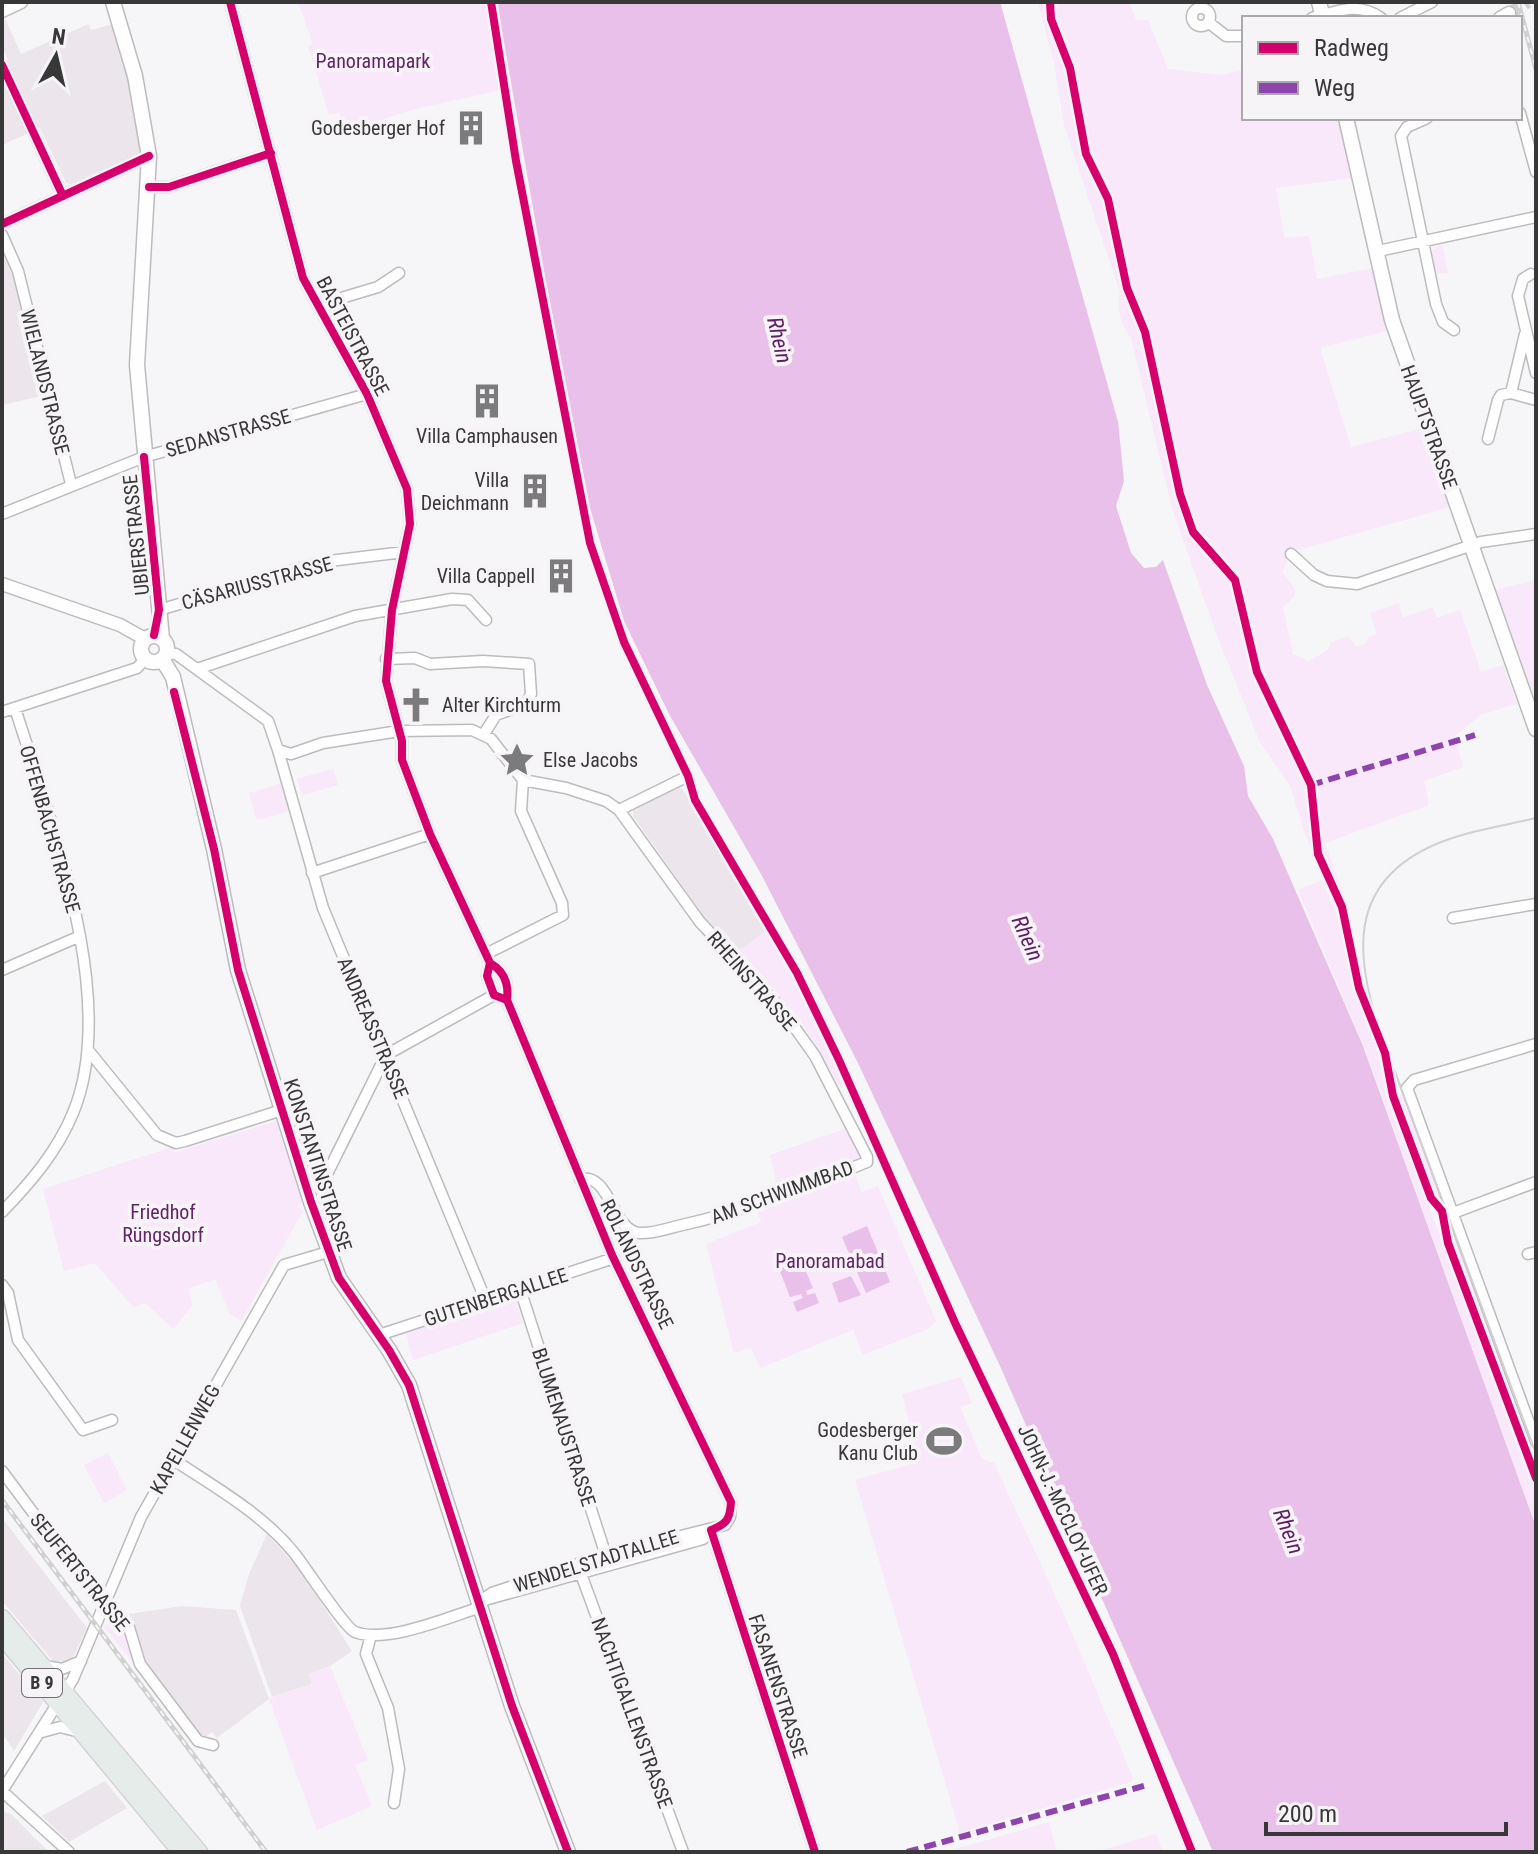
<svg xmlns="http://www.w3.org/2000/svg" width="1538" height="1854" font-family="'Roboto Condensed',sans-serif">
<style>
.built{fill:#ece6ec}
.green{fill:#f8e8f9}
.water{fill:#e8c0ea}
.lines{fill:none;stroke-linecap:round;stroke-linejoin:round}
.tertiary-tunnel{stroke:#d0cfd1;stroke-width:12;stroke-dasharray:12 6;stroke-linecap:butt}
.minor-casing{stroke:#bcbbbd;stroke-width:13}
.tertiary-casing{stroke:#bcbbbd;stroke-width:15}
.secondary-casing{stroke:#bcbbbd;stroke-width:17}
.primary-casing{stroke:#d4d3d4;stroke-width:19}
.minor{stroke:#fefefe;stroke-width:10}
.tertiary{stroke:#fefefe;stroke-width:12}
.secondary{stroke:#fefefe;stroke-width:14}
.primary{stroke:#e6ece9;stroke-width:16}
.tram{stroke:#d1d0d1;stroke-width:2}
.rail-casing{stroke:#d1d0d1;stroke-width:5}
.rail{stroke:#f7f4f8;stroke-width:2;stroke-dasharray:6;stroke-linecap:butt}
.quiet{stroke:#8e44ad;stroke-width:6;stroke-dasharray:12 6;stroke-linecap:butt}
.cycleway-casing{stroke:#f7f4f8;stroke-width:13}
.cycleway{stroke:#d6006c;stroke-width:8}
.labels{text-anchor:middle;stroke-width:8;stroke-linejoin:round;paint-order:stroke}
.shield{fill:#f7f4f8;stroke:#727072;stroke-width:2}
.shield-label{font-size:18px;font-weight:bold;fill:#393839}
.park-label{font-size:20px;fill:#642269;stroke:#f7f4f8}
.poi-label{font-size:20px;fill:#393839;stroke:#f7f4f8;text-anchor:end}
.street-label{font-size:20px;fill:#393839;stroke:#f7f4f8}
.water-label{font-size:22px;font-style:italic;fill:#5f1d64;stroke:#f7f4f8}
</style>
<rect width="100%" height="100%" fill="#f6f5f7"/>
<path class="built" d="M5 18 21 54 88 24 91 30 113 24 128 75 140 153 71 184 66 183 40 128 2 145V62L8 60 2 47Z
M2 253 14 279 42 396 2 405Z
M680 786 700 813 767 931 739 950 705 918 633 816V809Z
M2 1518 87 1628 73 1657 65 1662 53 1661 2 1601Z
M267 1534 301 1571 352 1651 330 1666 309 1674 312 1684 272 1697 240 1606 249 1574Z
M182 1606 236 1610 269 1699 217 1738 212 1732 203 1738 144 1659 129 1614Z
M2 1654 43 1702 14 1751 2 1732Z
M105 1781 127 1808 69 1842 42 1816Z
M2 1811 11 1814 49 1852H2Z"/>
<path class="green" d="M298 2H486L501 90 415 109 346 131 339 112 329 115 308 46 313 44Z
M1038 2H1129L1136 20H1148L1168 69 1220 75 1244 70V118H1339L1352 178 1276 188 1284 237 1309 236 1317 279 1374 268 1387 331 1320 348 1351 447 1423 428 1450 507 1291 552 1282 572 1295 589V596L1283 607 1293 654 1309 661 1328 650 1331 642 1349 636 1356 647 1366 643 1368 637 1377 634 1370 613 1399 603 1402 618 1433 607 1437 618 1460 610 1481 672 1503 665 1517 704 1482 714 1455 736 1463 767 1424 781 1429 805 1325 843 1341 888 1347 932 1305 834 1290 785 1260 742 1216 633 1172 508 1131 338C1121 323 1116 310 1120 292L1064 125 1054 63Z
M1439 245 1443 247 1448 273H1435L1430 253Z
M1536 580V708L1494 590Z
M333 769 338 785 302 795 297 779Z
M282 783 290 811 257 820 249 793Z
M1322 880 1346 935 1355 984 1382 1057 1390 1096 1416 1172 1536 1491V1526L1364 1046 1298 890Z
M767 931 848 1084 841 1088 799 1018 739 950Z
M1402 1095 1442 1202 1434 1196 1429 1185 1397 1097Z
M276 1121 302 1201 298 1207 303 1211 241 1321 230 1314 215 1279 188 1289 193 1305 173 1329 146 1303 133 1307 95 1263 64 1271 43 1189 172 1147 174 1153Z
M847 1128 860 1153 859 1159 778 1190 770 1155Z
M854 1173 862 1192 878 1186 936 1321 928 1329 863 1355 853 1330 760 1368 751 1348 734 1353 706 1244 761 1222 757 1212Z
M1456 1239 1536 1459V1465L1449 1240Z
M515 1299 523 1323 413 1360 406 1333Z
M961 1377 972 1403 960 1407 982 1459 994 1463 1066 1619 1133 1778 1131 1782 956 1834 959 1829 855 1480 919 1462 902 1394Z
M108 1453 127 1490 104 1503 84 1465Z
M111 1619 123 1626 133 1662 104 1627Z
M330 1666 368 1760 355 1765 372 1806 317 1830 269 1699 312 1684 309 1674Z
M1049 1822 1057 1852H945Z
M1156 1834 1163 1852H1096Z"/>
<path class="water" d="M497 2H1000L1118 422 1124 481 1116 506 1131 553 1144 568 1156 567 1163 560 1207 685 1244 766 1248 796 1273 839 1363 1046 1536 1527V1852H1213L1000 1366 857 1061 761 874 669 714 624 621 590 508 544 271Z
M867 1226 890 1282 866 1293 842 1237Z
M802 1261 804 1265 797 1270 805 1269 813 1288 806 1291 807 1295 815 1293 819 1303 797 1312 793 1302 803 1298 801 1294 790 1297 779 1269Z
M851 1276 861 1295 839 1303 832 1283Z"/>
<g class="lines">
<path class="tertiary-tunnel" d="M1509 13 1528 2"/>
<g class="minor-casing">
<path id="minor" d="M230 2 303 278 367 394 407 489 410 524 392 610 386 681 402 741V760L430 834 490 963
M1192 17a9 9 0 1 1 18 0a9 9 0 1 1-18 0Z
M1312 18C1338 11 1358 1 1381 18
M1400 18 1432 2
M1208 22 1226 36H1244
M2 65 63 196
M1520 113 1536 172
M1427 118 1407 127 1401 136 1436 304 1443 322 1454 330
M149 187H169L271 153
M2 224 149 156
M2 235 18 271 71 484
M1378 251 1536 217
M1531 274 1523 279 1518 296 1536 373
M318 305 378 287 399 273
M1525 334 1511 393 1536 400
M1488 439 1498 400 1501 395 1511 393
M2 514 144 457 367 394
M1291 554 1314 575 1327 581 1357 584 1481 542 1536 534
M159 610 321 562 404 552
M166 653 176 654 268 721 278 750 291 754 323 743 399 731 472 730 491 739 523 780 566 788 606 801 619 810 700 922 780 1007 815 1056 867 1157V1162C806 1186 746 1211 682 1225 669 1228 653 1234 639 1233 612 1230 611 1173 580 1179
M386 659 415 658 430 664 483 661 529 664 531 694 526 704 496 715 484 734
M197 669 355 616 452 599 468 600 486 620
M2 712 137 668 145 659
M278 750 323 908 486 1301
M619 810 688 776
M312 873 430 834
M1453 918 1536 904
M486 954 563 915 562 903 521 811 523 780
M2 970 78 937
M1536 1044 1414 1080 1407 1088 1536 1442
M88 1050 157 1135 176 1143 185 1141 282 1110
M306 1185 326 1176 386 1055 494 995
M2 1212C30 1183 57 1152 73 1113 120 1000 50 820 15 708
M1453 1213 1536 1182
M1528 1254 1536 1252
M2 1285 8 1293 18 1340 83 1430 112 1420
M520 1289 609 1565
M379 1335 614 1258
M174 1460C216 1488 263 1514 295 1554 306 1568 345 1628 355 1632 387 1644 449 1617 481 1607
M2 1471 92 1592 128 1624 140 1664 198 1741 213 1745
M711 1530 815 1852
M581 1574 683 1852
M481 1601 703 1539 711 1530
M479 1602 492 1593 605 1555 725 1525 730 1517 731 1502 612 1255 507 1000C509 984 504 971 490 963L487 976 494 995 507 1000
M371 1635 366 1654 388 1708 399 1769 394 1803
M45 1666 62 1669 81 1661
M42 1732 60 1727 80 1732
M2 1791 73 1679 141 1517 284 1265 328 1252
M2 1791 69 1852"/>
</g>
<g class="tertiary-casing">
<path id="tertiary" d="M2 11 21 2
M1500 18 1509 13
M2 584 120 625 145 639"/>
</g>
<g class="secondary-casing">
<path id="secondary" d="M113 2 135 76 149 156 137 365 162 639
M1319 2 1323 18
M1346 118 1392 320 1536 729
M141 649a13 13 0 1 1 26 0a13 13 0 1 1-26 0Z
M162 659 173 677 214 849 238 970 311 1202 339 1278 389 1350 409 1385 512 1706 568 1852"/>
</g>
<g class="primary-casing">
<path id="primary" d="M2 1618 199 1852
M2 1636 181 1852"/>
</g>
<use href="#minor" class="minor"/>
<use href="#tertiary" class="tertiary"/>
<use href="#secondary" class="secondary"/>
<use href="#primary" class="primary"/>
<path class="tram" d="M1536 818C1503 826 1466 831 1434 845 1346 884 1355 958 1381 1034L1536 1454"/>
<g class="rail-casing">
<path id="rail" d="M1518 2 1536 69
M2 1500 266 1852"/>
</g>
<use href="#rail" class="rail"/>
<path class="quiet" d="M1311 785 1475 735
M907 1852 1147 1785"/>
<g class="cycleway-casing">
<path id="cycleway" d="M230 2 303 278 367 394 407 489 410 524 392 610 386 681 402 741V760L430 834 490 963
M491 2 516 161 590 543 624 642 688 776 695 800 797 973 839 1060 956 1325 1113 1654 1192 1852
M1050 2 1051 19 1070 68 1086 154 1108 199 1127 288 1145 332 1180 494 1193 532 1235 580 1257 672 1311 785 1318 854 1342 907 1359 988 1385 1053 1393 1096 1431 1198 1442 1211 1448 1243 1536 1478
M2 65 63 196
M149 187H169L271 153
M2 224 149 156
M144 457 159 610 154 635
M174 692 214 849 238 970 311 1202 339 1278 389 1350 409 1385 512 1706 568 1852
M507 1000 494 995 487 976 490 963C504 971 509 984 507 1000L612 1255 731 1502C730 1519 727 1524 711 1530L815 1852"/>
</g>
<use href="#cycleway" class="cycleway"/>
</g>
<defs>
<g id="building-bare" transform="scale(2.76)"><path d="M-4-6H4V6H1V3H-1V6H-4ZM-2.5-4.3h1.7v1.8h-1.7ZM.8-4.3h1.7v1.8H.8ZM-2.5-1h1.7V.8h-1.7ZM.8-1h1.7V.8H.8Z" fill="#7b7a7c" stroke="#f7f4f8" stroke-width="2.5" paint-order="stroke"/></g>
<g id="church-bare" transform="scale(2.76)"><path d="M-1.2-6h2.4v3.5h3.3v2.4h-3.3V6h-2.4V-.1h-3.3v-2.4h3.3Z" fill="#7b7a7c" stroke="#f7f4f8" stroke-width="2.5" paint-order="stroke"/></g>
<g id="sight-bare" transform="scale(2.76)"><path d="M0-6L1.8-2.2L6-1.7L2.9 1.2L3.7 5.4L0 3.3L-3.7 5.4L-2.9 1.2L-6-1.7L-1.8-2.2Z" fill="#7b7a7c" stroke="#f7f4f8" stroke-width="2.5" paint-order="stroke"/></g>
<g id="stadium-bare" transform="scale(2.76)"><path d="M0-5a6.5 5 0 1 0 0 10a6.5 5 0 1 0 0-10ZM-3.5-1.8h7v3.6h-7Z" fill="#7b7a7c" stroke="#f7f4f8" stroke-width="2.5" paint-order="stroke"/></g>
</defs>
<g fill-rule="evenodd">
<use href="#building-bare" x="471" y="128"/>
<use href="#building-bare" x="487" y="401"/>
<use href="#building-bare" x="535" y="491"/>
<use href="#building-bare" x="561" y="576"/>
<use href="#church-bare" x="416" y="705"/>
<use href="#sight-bare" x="517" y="760"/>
<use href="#stadium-bare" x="944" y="1441"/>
</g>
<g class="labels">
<rect class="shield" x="22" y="1669" width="40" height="28" rx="6"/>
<g class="shield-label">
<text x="42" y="1689">B 9</text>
</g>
<g class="park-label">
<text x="373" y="68">Panoramapark</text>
<text x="163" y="1219">Friedhof<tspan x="163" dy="23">Rüngsdorf</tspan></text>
<text x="830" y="1268">Panoramabad</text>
</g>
<g class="poi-label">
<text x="445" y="135">Godesberger Hof</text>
<text x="487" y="443" text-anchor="middle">Villa Camphausen</text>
<text x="509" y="487">Villa<tspan x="509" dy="23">Deichmann</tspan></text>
<text x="535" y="583">Villa Cappell</text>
<text x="442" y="712" text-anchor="start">Alter Kirchturm</text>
<text x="543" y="767" text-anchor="start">Else Jacobs</text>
<text x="918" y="1437">Godesberger<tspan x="918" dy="23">Kanu Club</tspan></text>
</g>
<g class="street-label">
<text transform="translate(353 336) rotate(62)" y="7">BASTEISTRASSE</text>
<text transform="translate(45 382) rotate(76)" y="7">WIELANDSTRASSE</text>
<text transform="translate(1429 427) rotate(70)" y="7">HAUPTSTRASSE</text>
<text transform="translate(228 433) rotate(-16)" y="7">SEDANSTRASSE</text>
<text transform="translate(136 535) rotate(-96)" y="7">UBIERSTRASSE</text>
<text transform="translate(257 583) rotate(-15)" y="7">CÄSARIUSSTRASSE</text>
<text transform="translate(50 829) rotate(74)" y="7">OFFENBACHSTRASSE</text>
<text transform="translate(752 981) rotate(49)" y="7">RHEINSTRASSE</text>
<text transform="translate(373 1028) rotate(67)" y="7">ANDREASSTRASSE</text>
<text transform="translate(318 1165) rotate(72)" y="7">KONSTANTINSTRASSE</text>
<text transform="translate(782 1192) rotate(-20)" y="7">AM SCHWIMMBAD</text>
<text transform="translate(637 1264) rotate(64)" y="7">ROLANDSTRASSE</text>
<text transform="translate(496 1297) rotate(-18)" y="7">GUTENBERGALLEE</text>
<text transform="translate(564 1427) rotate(72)" y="7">BLUMENAUSTRASSE</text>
<text transform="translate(185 1439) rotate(-61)" y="7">KAPELLENWEG</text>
<text transform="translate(1063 1510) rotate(65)" y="7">JOHN-J.-MCCLOY-UFER</text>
<text transform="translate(596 1561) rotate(-17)" y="7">WENDELSTADTALLEE</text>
<text transform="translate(80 1572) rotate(51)" y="7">SEUFERTSTRASSE</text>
<text transform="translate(778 1686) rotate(72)" y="7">FASANENSTRASSE</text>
<text transform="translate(632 1713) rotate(70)" y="7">NACHTIGALLENSTRASSE</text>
</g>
<g class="water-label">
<text transform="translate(780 340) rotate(77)" y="8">Rhein</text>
<text transform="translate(1028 938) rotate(66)" y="8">Rhein</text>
<text transform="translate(1289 1531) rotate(68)" y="8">Rhein</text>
</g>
</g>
<rect width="1538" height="1854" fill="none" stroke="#393839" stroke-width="8"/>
<rect x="1242" y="16" width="280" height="104" fill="#f7f4f8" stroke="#aba9ac" stroke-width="2"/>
<rect x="1258" y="42" width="40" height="12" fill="#d6006c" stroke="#aba9ac" stroke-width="2"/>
<text x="1314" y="56" font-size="24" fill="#393839">Radweg</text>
<rect x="1258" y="82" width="40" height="12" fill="#8e44ad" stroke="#aba9ac" stroke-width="2"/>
<text x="1314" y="96" font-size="24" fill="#393839">Weg</text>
<g transform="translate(56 56) rotate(8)" stroke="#f7f4f8" stroke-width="6" paint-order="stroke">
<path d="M0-6L14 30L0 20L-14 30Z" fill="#393839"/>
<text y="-12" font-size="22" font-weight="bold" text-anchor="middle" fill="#393839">N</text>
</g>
<path d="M1266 1822v12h240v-12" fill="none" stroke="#393839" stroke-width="4"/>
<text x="1278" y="1822" font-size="24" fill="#393839" stroke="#f7f4f8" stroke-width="6" paint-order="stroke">200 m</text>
</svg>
